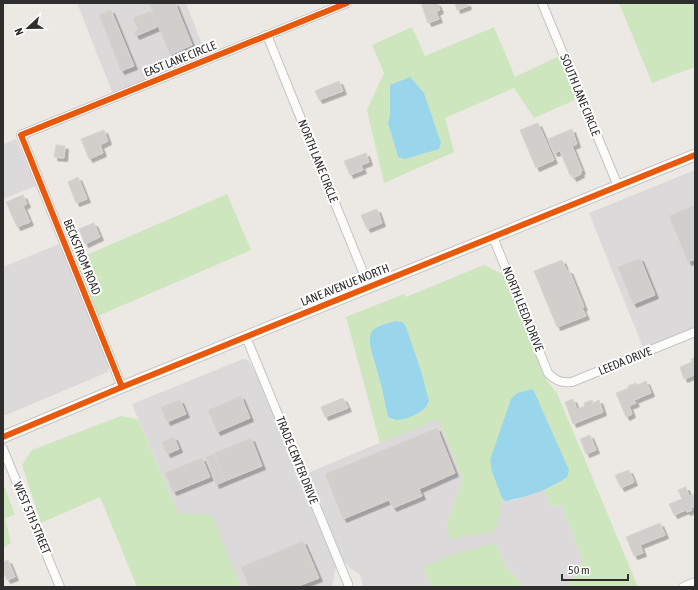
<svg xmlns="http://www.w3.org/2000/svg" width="698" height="590" font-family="'Asap Condensed',sans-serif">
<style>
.industrial{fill:#dcd9db}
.green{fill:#cee6be;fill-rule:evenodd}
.water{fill:#99d6ec}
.building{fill:#d1cecb;stroke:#d7d4d0;filter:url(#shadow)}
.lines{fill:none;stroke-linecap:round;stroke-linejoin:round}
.minor-casing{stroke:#c5c4c5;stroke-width:10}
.secondary-casing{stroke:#c5c4c5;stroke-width:13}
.minor{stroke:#fcfcfb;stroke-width:8}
.secondary{stroke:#fcfcfb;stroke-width:11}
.cycleway-casing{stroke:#fff;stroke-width:8}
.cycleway{stroke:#e8590c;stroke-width:6}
.labels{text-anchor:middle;stroke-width:4;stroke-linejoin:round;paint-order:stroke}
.street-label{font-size:12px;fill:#2e2e2e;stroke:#fff}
</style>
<defs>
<filter id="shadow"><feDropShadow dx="3.5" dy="3.5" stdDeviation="0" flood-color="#0004"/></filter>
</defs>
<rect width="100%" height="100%" fill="#ece8e4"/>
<path class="industrial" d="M77 3H186L206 55 113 94Z
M16 139 36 186 3 199V144Z
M695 170V329L644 350 589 213Z
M59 244 108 363V372L6 415 3 414V267Z
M243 359 248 360 257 376 336 567 332 587H242L235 574 178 513 132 404Z
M438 418 463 479 446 527 495 531 502 498 505 501 516 500 544 489 551 507 561 504 583 561 567 587H524L505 566 496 543 423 567 431 587H363L360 574 351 569 343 560 308 473Z"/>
<path class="green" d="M619 3H695V67L652 83Z
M412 27 425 56 494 27 515 77 559 56 577 99 534 118 514 88 445 118 454 152 384 183 367 110 384 73 372 45ZM390 115 398 157 388 123Z
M227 194 251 250 98 316 75 260Z
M484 265 504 275 547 381 557 393 638 587H567L583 561 561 504 551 507 544 489 557 484 492 472 502 498 496 531 451 539 446 527 463 479 438 419 380 443 346 317 404 294 406 297ZM396 321 403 322 429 401C421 415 407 416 392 420L388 417 379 376 372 357 380 326Z
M121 416 138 419 178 513 212 515 235 574 242 587H137L100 497 41 523 22 465 32 450Z
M3 483 15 515 5 518 11 543 3 548Z
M496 543 505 566 524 587H431L423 567 457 553Z"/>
<path class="water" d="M410 77 424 93 441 143 439 149 405 159 398 157 388 123 390 115V85Z
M396 321 403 322 406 327 421 371 429 401C428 403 426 407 424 409 416 416 397 424 388 417 385 404 383 391 379 378 377 367 364 339 373 330 379 325 388 323 396 321Z
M533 389 569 470 567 477C550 489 526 498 505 501L502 498 492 472 490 460 511 399 517 393Z"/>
<path class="building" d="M149 3H175L192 45 170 55Z
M421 3H437L440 10 436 12 439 19 428 23Z
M455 3H467L468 6 457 10Z
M111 10 134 66 121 71 99 15Z
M151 11 157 27 136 36 134 32 138 30 133 18Z
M339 81 343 91 319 100 315 91Z
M538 123 554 160 536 168 520 130Z
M572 129 577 144 572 146 582 171H580L581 174 573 178 572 175H570L560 151 554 153 548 139Z
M104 130 108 141 100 145 103 153 89 159 81 139Z
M56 145 65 146 64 158 54 157Z
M366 153 369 162 361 165 363 170 350 175 344 161Z
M78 177 87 199 76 203 68 182Z
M23 195 27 204 23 206 30 222 17 227 6 202Z
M695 205V259L688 262 669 216Z
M377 209 382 223 367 229 361 215Z
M94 223 100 237 85 244 79 229Z
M640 258 655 295 633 304 618 267Z
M562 260 567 271 569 270 584 307 582 308 586 316 557 327 534 271Z
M695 357V378L694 375 684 379 680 367 692 362 691 359Z
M646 381 651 393 634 400 636 403 629 406 632 414 626 417 616 393 629 388 628 386 636 383 637 385Z
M241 396 250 418 217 432 208 410Z
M343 398 348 408 325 417 321 407Z
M573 399 577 409 585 406 584 403 592 400 593 403 599 400 603 412 573 424 565 402Z
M180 400 186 414 167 422 161 407Z
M437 428 455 473 419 489 422 496 393 508 389 500 343 519 325 474Z
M590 435 596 450 586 454 580 439Z
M174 437 179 449 167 454 162 442Z
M251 438 262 466 225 481 214 453Z
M214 454 225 481 216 485 206 457Z
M202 458 210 477 173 492 165 473Z
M629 470 634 482 621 488 615 475Z
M686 487 689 496 695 494V506L691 508 692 510 687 512 686 510 674 515 669 504 682 499 678 490Z
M660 523 665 535 640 545 643 553 634 556 626 537Z
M303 541 319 578 296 587H249L241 567Z
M8 560 15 577 7 580 3 571V562Z"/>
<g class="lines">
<g class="minor-casing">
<path id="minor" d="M542 3 618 186
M267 35 369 287
M493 237 548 373C556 381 561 383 572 382L695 332
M246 337 348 584
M122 387 21 135 347 3
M3 449 60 587
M683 587 695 582"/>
</g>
<g class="secondary-casing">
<path id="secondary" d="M3 437 122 387 695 155"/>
</g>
<use href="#minor" class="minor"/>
<use href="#secondary" class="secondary"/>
<g class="cycleway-casing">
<path id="cycleway" d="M122 387 21 135 347 3
M3 437 122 387 695 155"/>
</g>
<use href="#cycleway" class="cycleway"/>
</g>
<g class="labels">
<g class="street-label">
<text transform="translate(180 59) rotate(-22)" y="4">EAST LANE CIRCLE</text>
<text transform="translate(580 95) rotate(68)" y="4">SOUTH LANE CIRCLE</text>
<text transform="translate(318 161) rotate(68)" y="4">NORTH LANE CIRCLE</text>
<text transform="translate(82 257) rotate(68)" y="4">BECKSTROM ROAD</text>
<text transform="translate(345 285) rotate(-22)" y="4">LANE AVENUE NORTH</text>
<text transform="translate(523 309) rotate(68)" y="4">NORTH LEEDA DRIVE</text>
<text transform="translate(625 361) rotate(-22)" y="4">LEEDA DRIVE</text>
<text transform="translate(297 460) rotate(68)" y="4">TRADE CENTER DRIVE</text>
<text transform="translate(32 518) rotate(67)" y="4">WEST 5TH STREET</text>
</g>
</g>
<rect width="698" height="590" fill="none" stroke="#2e2e2e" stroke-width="8"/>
<g transform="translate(28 28) rotate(248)" stroke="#ffffff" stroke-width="3" paint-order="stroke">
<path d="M0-3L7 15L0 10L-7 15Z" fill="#2e2e2e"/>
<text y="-6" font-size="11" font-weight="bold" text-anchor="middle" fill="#2e2e2e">N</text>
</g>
<path d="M562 574v6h66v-6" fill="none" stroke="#2e2e2e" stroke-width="2"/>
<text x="568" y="574" font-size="12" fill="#2e2e2e" stroke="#ffffff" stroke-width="3" paint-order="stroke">50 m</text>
</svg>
